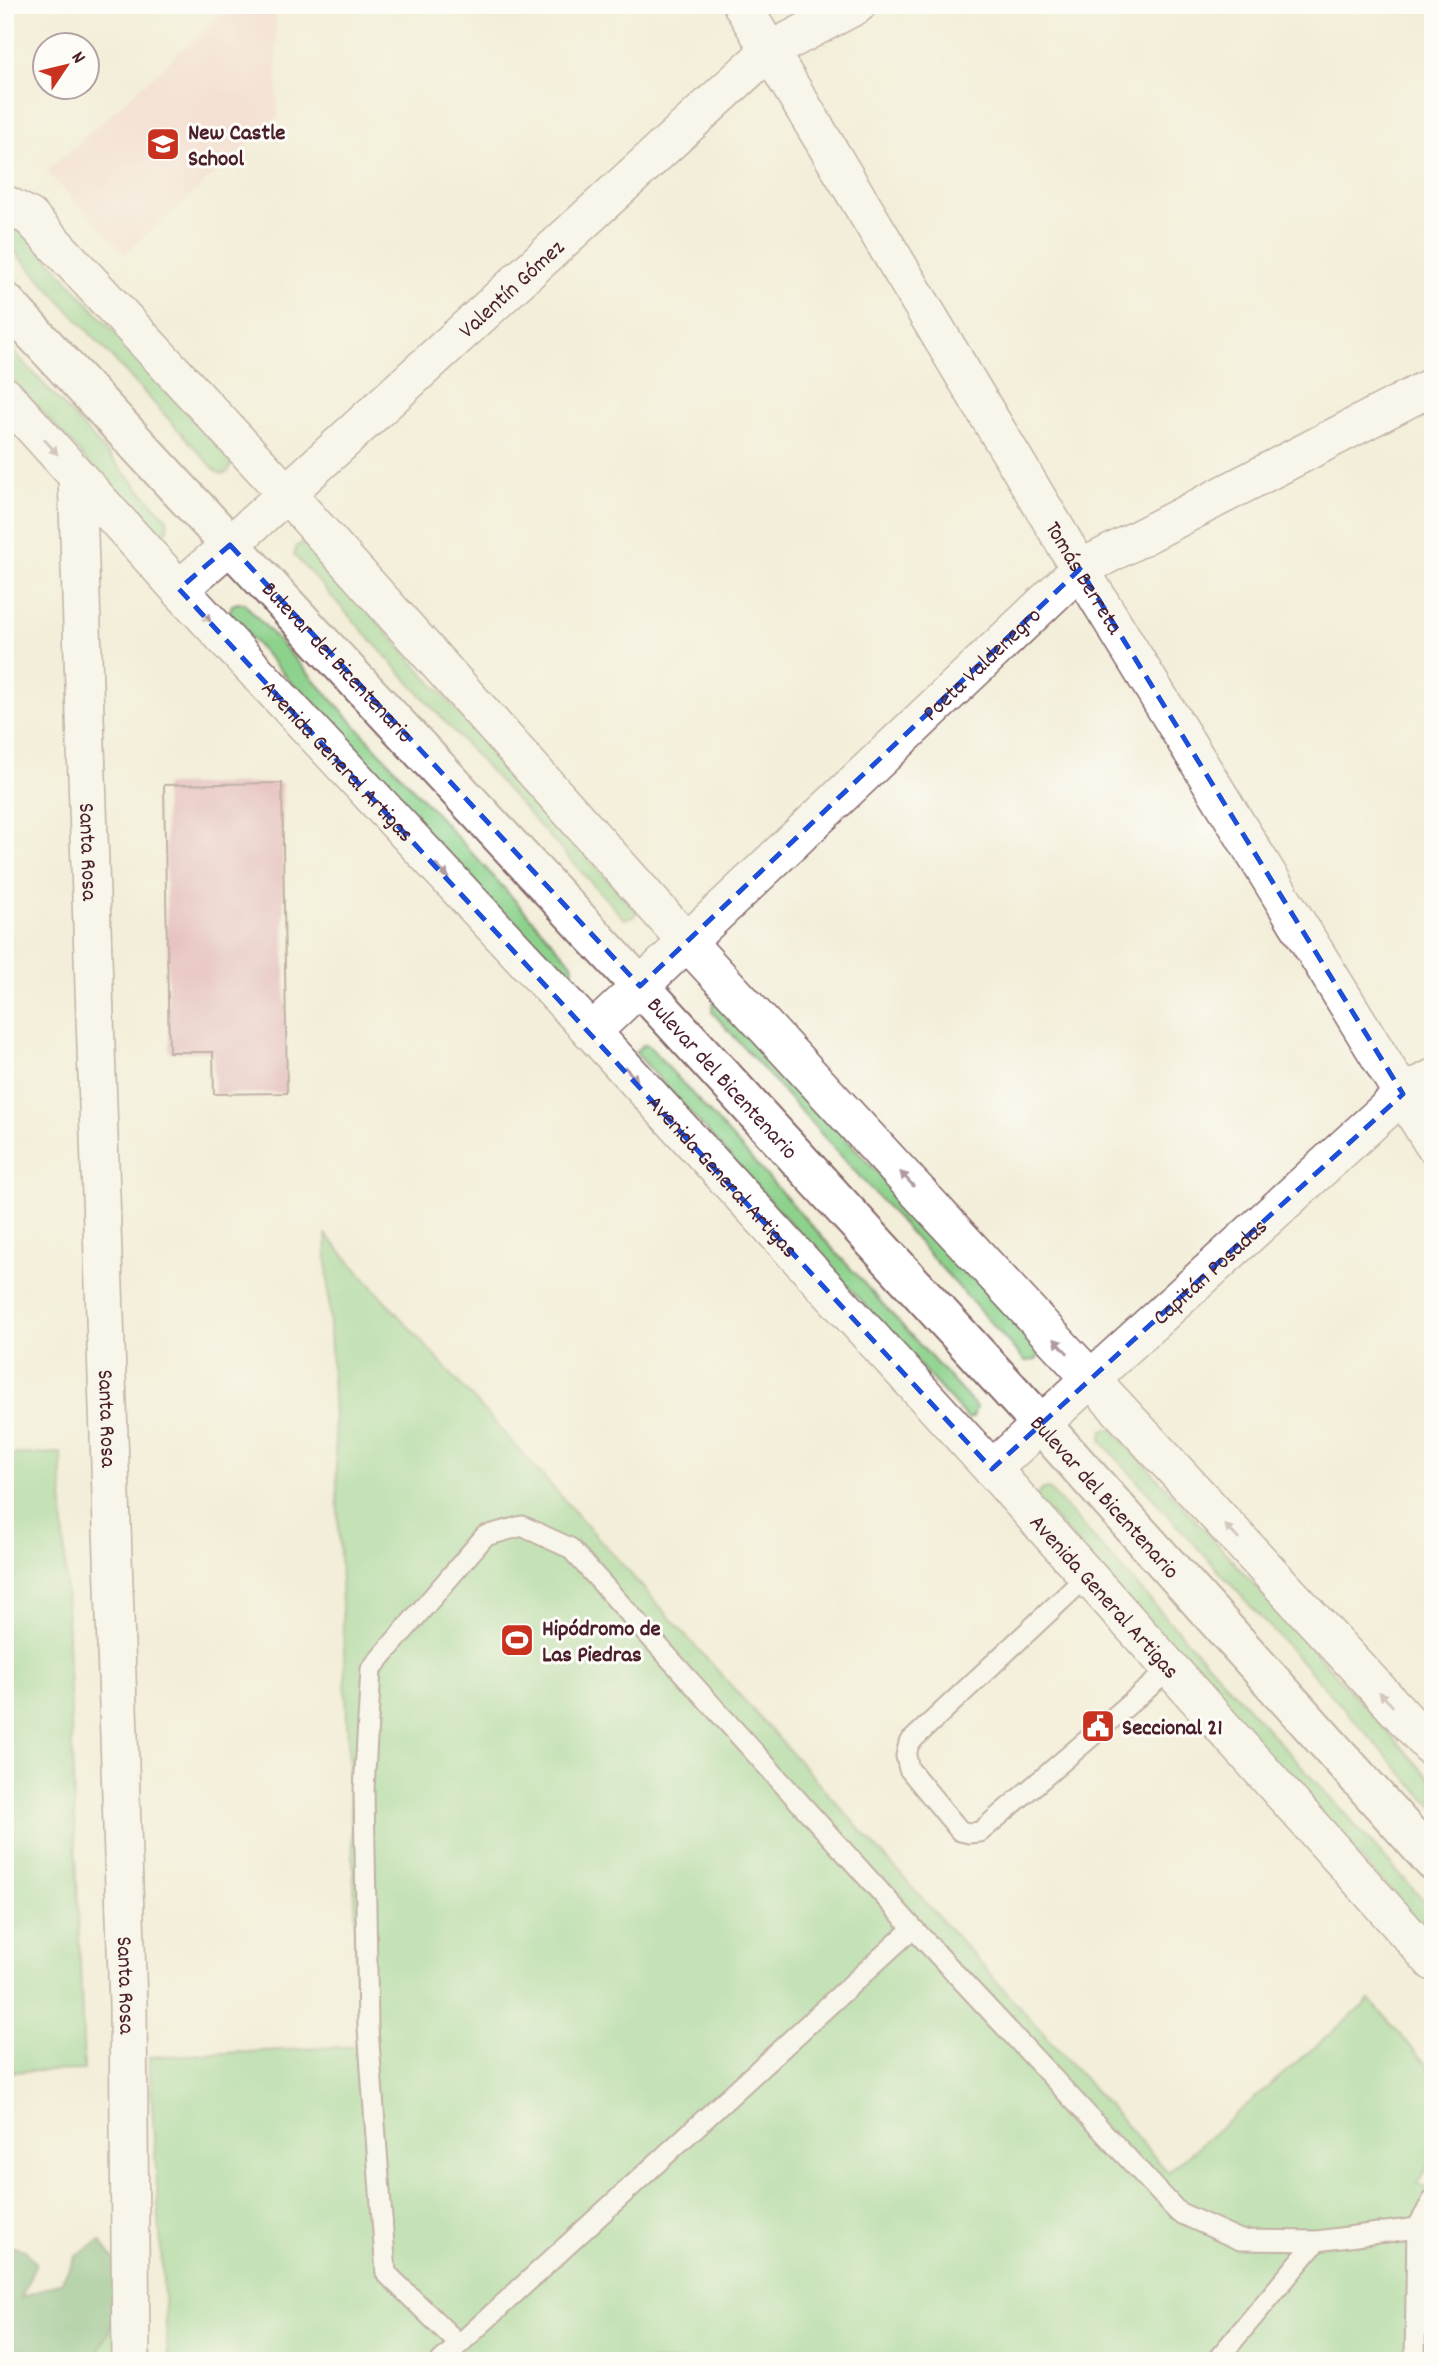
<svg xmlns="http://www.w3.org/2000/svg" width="1438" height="2366" font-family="Dekko,sans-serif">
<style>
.built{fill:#f7d0cc}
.green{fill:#8dd28c;stroke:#6c785c;stroke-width:2}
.forest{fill:#72b478;stroke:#5e6a52;stroke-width:2}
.building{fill:#d88ca5}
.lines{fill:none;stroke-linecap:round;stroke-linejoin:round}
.lane-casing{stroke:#856768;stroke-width:23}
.street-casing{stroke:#856768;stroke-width:40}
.secondary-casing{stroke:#856768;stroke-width:42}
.lane{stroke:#fff;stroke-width:19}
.street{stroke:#fff;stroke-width:37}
.secondary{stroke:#fff;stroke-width:38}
.oneway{fill:#ae9aa0}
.marked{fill:none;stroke:#1d4ed8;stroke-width:5;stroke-dasharray:14 9;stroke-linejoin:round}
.labels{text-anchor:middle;stroke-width:6;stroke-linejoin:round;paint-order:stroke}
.poi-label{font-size:23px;font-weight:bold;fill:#4a1f2b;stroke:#fdfcf7;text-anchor:start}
.street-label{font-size:23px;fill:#4a1f2b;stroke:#fdfcf7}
</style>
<rect width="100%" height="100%" fill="#fdfcf7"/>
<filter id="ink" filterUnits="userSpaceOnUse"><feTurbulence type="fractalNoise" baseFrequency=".0143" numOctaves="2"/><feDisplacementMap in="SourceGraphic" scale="14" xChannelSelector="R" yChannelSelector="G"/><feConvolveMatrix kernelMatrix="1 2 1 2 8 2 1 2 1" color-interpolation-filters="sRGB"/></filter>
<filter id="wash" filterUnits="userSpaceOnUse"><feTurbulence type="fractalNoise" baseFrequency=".00686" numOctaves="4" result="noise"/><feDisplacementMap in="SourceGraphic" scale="28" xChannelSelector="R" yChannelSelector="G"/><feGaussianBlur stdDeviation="1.57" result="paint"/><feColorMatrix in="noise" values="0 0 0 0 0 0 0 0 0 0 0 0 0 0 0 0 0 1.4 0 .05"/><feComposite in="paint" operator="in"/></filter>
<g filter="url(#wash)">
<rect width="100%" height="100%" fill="#f3eed9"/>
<path class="built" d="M232 5H276L278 117 125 254 47 171Z"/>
<path class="green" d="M17 230 24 232 230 460 231 465 228 472 222 474 217 472 10 246 9 240 12 234Z
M5 342 167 519 168 529C163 535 160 536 153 533L5 371Z
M303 543H307L637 912 633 917 624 919 294 555 297 546Z
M238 603H244L572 963 573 970 569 976H558L231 616 230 611 232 605Z
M718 1000 1039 1347 1040 1354 1036 1360 1025 1361 712 1012 713 1002Z
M643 1045H648L976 1407 973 1417 968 1419 635 1052Z
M326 1235 1168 2172 1370 2000 1433 2072V2157L1418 2183 1433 2194V2361H168L149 2057 361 2046Z
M1108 1429H1113L1433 1782V1807L1101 1441 1103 1431Z
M61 1453 84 2070 5 2072V1455Z
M1043 1489H1049L1433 1911V1939L1035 1497Z
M115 2318 117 2361H93L94 2360Z"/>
<path class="forest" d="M100 2241 118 2265 115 2318 94 2360 5 2361V2245L25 2250 36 2263 21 2298 61 2282 77 2255Z"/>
<g id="blocks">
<path class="building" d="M282 783 287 1093 214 1094 213 1052H169L164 785Z"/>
</g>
</g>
<g filter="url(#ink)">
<use href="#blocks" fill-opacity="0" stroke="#856768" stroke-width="2"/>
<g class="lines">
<g class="lane-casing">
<path id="lane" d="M1086 1577 909 1743 906 1756 909 1769 960 1831 969 1833 980 1832 1169 1670
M459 2344 386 2273 368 2028 364 1790 371 1669 485 1536 522 1526 570 1548 913 1928 1178 2212 1240 2240 1317 2241 1417 2228 1433 2200
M441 2361 913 1928
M1216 2361 1317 2241
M1415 2361 1417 2228"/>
</g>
<g class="street-casing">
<g id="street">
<path id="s1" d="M742 5 1080 569 1433 1144"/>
<path d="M5 204 30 217 285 492 686 941 1433 1749"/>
<path id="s2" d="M5 396 179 589 592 1032 992 1469 1433 1962"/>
<path id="s3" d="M77 476 128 2006 131 2361"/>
<path id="s4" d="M179 589 230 545 769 51 857 5"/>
<path id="s5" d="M592 1032 1080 569 1433 386"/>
<path id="s6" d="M992 1469 1403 1094 1433 1078"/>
</g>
</g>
<g class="secondary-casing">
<g id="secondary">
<path id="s7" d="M5 302 640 986 1041 1424 1433 1861"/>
</g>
</g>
<use href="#lane" class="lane"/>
<use href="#street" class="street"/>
<use href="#secondary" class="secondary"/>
</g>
<defs><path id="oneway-solid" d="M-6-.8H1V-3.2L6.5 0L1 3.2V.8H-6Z" transform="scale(1.75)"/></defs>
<g class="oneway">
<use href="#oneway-solid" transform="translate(51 447) rotate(48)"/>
<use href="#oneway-solid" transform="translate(204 615) rotate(47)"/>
<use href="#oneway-solid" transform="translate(442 871) rotate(47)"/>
<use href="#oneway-solid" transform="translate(631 1074) rotate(48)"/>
<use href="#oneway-solid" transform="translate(907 1179) rotate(-133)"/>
<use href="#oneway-solid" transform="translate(1061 1346) rotate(-133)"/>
<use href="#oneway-solid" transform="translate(1232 1532) rotate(-133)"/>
<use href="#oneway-solid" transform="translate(1386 1699) rotate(-133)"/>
</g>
</g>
<path d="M0 0H1438V2366H0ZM230 545 640 986 1080 569 1403 1094 992 1469 179 589Z" fill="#f3eed9" fill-opacity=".55" fill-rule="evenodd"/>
<path class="marked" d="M230 545 640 986 1080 569 1403 1094 992 1469 179 589Z"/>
<defs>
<g id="school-square" transform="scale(1.75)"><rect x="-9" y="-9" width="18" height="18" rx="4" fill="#c8321e" stroke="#fdfcf7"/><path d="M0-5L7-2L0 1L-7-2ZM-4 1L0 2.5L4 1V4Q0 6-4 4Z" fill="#fff"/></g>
<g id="stadium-square" transform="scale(1.75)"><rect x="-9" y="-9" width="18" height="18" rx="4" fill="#c8321e" stroke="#fdfcf7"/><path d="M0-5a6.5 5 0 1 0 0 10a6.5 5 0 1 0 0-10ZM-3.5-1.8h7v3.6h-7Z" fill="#fff"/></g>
<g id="civic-square" transform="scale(1.75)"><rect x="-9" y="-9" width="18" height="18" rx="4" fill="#c8321e" stroke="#fdfcf7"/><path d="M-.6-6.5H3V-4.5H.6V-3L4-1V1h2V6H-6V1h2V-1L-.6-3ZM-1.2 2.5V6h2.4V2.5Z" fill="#fff"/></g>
</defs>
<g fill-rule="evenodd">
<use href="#school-square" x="163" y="144"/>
<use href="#stadium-square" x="517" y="1640"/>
<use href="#civic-square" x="1098" y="1726"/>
</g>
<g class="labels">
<g class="poi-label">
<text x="188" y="139">New Castle<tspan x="188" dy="26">School</tspan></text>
<text x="542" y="1635">Hipódromo de<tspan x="542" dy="26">Las Piedras</tspan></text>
<text x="1122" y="1734">Seccional 21</text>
</g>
<g class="street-label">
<text dy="8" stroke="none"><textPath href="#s4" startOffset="448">Valentín Gómez</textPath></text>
<text dy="8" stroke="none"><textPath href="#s1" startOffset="667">Tomás Berreta</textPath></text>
<text dy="8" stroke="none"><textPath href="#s7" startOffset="490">Bulevar del Bicentenario</textPath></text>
<text dy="8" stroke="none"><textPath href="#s5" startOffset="536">Poeta Valdenegro</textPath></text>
<text dy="8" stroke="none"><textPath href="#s2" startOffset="494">Avenida General Artigas</textPath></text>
<text dy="8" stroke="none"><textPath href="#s3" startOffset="376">Santa Rosa</textPath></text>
<text dy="8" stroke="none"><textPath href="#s7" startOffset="1057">Bulevar del Bicentenario</textPath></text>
<text dy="8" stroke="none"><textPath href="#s2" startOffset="1060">Avenida General Artigas</textPath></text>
<text dy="8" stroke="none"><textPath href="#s6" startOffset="294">Capitán Posadas</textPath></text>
<text dy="8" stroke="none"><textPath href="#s3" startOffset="943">Santa Rosa</textPath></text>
<text dy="8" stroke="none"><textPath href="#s7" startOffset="1624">Bulevar del Bicentenario</textPath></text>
<text dy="8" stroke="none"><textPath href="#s2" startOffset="1628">Avenida General Artigas</textPath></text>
<text dy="8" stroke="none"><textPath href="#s3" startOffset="1510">Santa Rosa</textPath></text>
</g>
</g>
<rect width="1438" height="2366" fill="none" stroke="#fdfcf7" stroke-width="28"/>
<g transform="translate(66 66) rotate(55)"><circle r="33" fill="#fdfcf7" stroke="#b5a4a5" stroke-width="2"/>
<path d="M0-5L12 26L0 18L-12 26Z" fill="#c8321e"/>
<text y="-10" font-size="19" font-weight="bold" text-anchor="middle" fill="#4a1f2b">N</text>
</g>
</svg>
